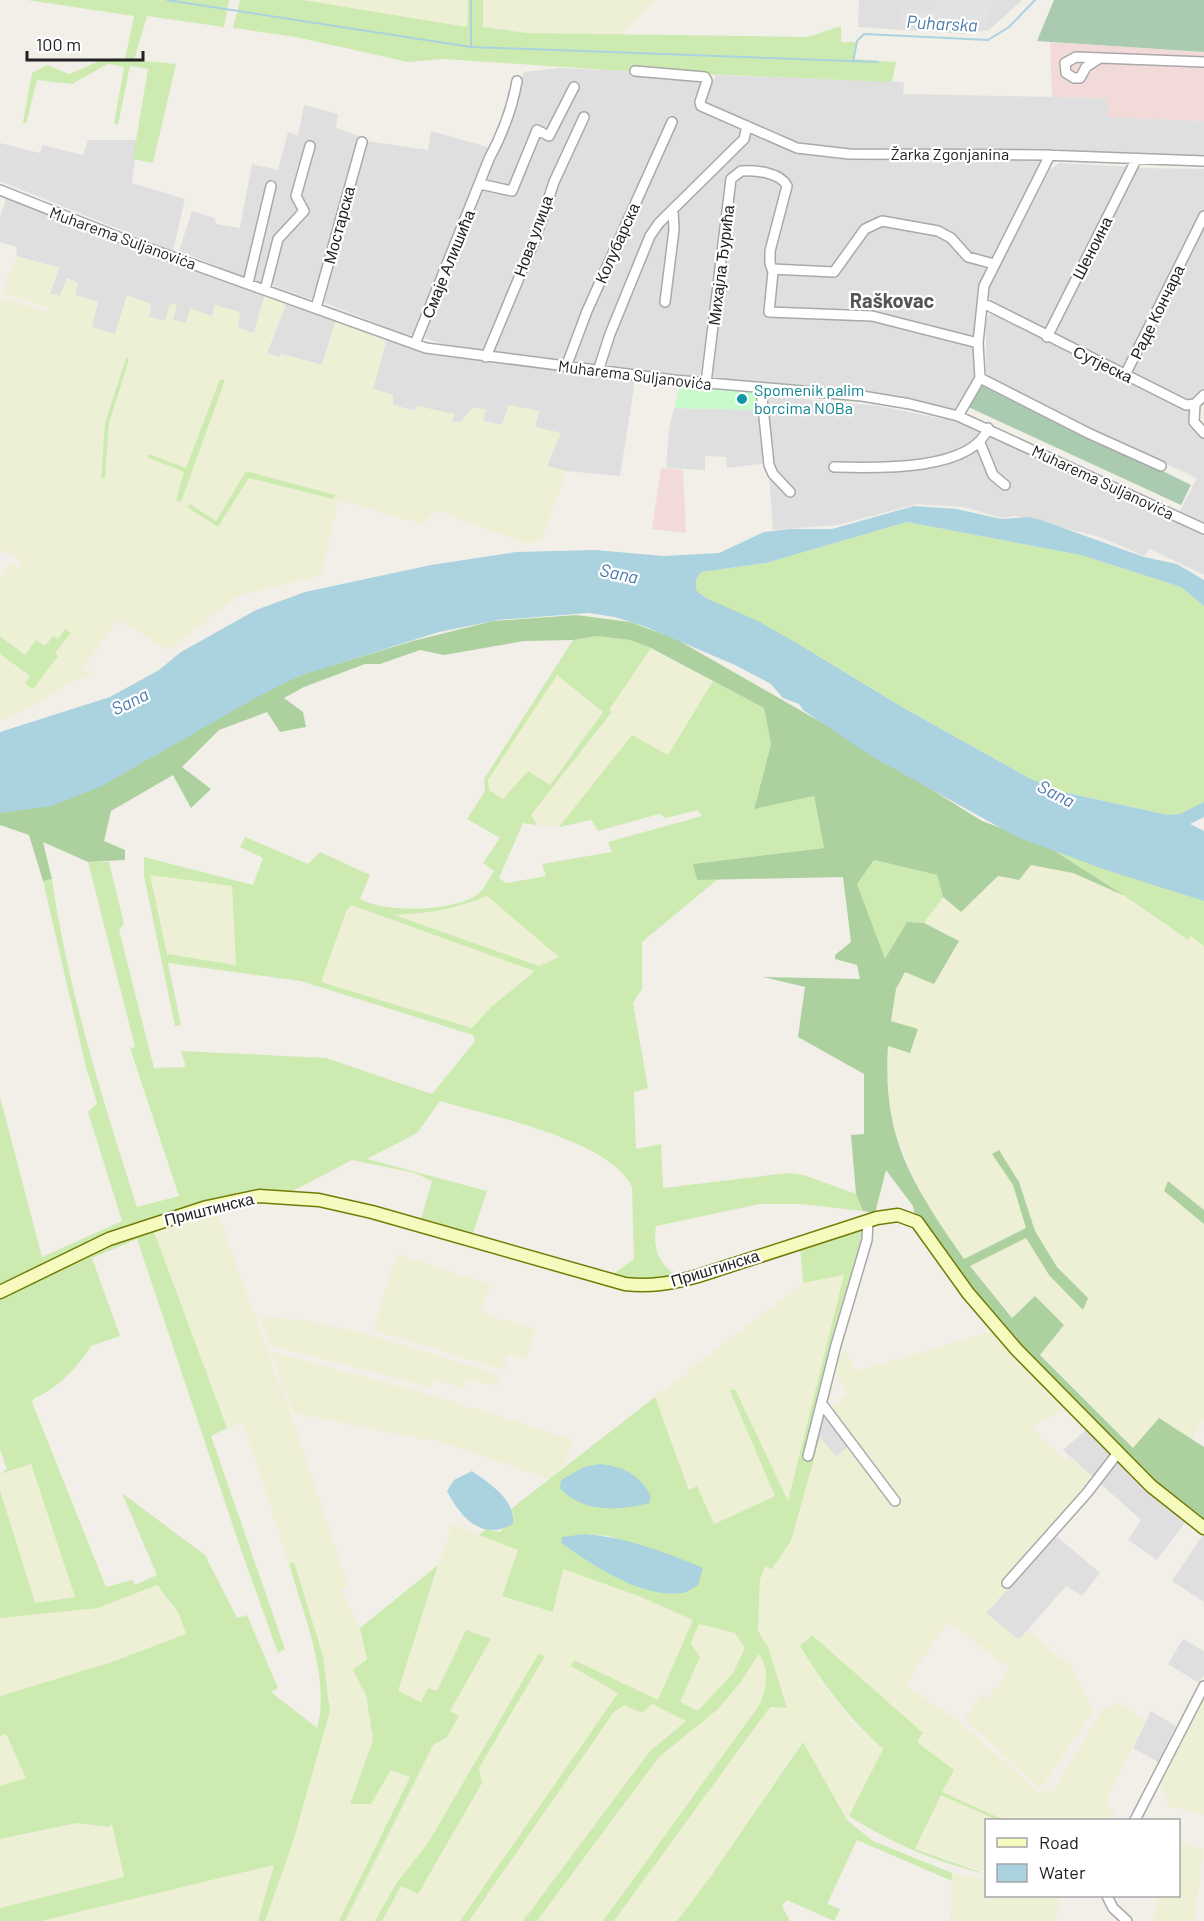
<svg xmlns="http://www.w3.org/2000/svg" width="1204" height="1921" font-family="Barlow,sans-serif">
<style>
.residential{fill:#e0dfdf}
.commercial{fill:#f2dad9}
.farmland{fill:#eef0d5;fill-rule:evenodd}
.grass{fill:#cdebb0;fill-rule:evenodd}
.forest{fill:#add19e}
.cemetery{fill:#aacbaf}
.park{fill:#c8facc}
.parking{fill:#e2e2e2}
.water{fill:#aad3df}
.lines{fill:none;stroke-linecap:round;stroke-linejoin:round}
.stream{stroke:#aad3df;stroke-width:2}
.street-casing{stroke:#a9a9a9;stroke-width:12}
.secondary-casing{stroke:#707d05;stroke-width:15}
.street{stroke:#fff;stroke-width:9}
.secondary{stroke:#f7fabf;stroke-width:12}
.culture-dot{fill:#0f9aa8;stroke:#fff;stroke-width:2}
.labels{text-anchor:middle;stroke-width:4.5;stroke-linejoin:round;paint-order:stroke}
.street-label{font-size:16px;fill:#222;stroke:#fff}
.culture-label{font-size:16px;fill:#0d838f;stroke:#fff;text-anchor:start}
.water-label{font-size:18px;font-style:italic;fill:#4a7aab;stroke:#fff}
.quarter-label{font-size:20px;font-weight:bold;fill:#555;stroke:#fff}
</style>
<rect width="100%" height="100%" fill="#f2efe9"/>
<path class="residential" d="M859 0H1022L989 30 964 34 858 27Z
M559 68 650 72 702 79 704 82 697 102 743 127 744 133 663 214 595 366 572 362 622 238 565 362 493 351 551 198 588 115 582 112 546 193 529 243 484 352 455 348 424 338 439 291 513 116 524 72Z
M716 75 904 82 903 94 1108 98V117L1204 121V157L877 148V156L794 145 702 106Z
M304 105 338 114 336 128 361 137 338 227 313 300 274 286 272 280 281 238 307 211 300 194 314 144 309 141 292 194 301 211 277 236 262 284 179 251 192 211 215 218 216 224 240 228 252 164 278 170 288 132 298 136Z
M431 131 491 148 428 308 413 335H406L325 303 323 295 366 141 428 150Z
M750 131 847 158 1042 161 985 271 973 337 923 325 775 309 772 306 777 273 773 261 780 214 791 185 784 175 756 168 740 167 729 175 700 377 606 366 614 337 655 234 738 150Z
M88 140H137L132 183 185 199 173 251 0 181V143L40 153 43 145 83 155Z
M1059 163 1129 167 1050 326 1041 330 992 305 987 290 1050 170Z
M1135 168 1204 169V210L1124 369 1055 336 1053 329Z
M745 172 779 180 782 183 783 192 773 219 767 264 769 316 871 319 974 345 977 375 960 407 954 411 910 399 837 389 713 378 733 179Z
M7 197 265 294 254 333 238 328 240 312 186 323 165 321 149 317 127 296 115 335 92 327 67 279 60 296 50 294 59 268 16 256 17 247 0 242V216Z
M1204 225V387L1196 399 1188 401 1129 371Z
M287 301 336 319 322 365 281 354 279 358 267 353Z
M991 314 1006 318 1190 412 1189 420 1204 439V525L1179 513 1197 478 1065 418 986 376V323L987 316Z
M387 338 424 353 635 381 620 476 566 471 547 467 535 427 539 411 502 425 483 421 451 422 454 414 415 411 393 405V395L373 389Z
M764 395 879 406 943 419H960L1204 536V575L1150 549 1144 556 1100 537 1016 516 1002 518 963 507 917 504 838 525 773 530 768 463 727 468 726 457 705 456V470L666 468 669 429 674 408 765 410Z
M824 1414 849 1446 836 1457 820 1438 815 1436Z
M1088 1428 1187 1520 1157 1560 1128 1540 1141 1520 1063 1450Z
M1204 1533V1602L1172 1581Z
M1056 1536 1100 1573 1082 1596 1066 1586 1019 1640 986 1613Z
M1183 1639 1204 1651V1675L1199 1683 1168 1664Z
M1151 1711 1176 1726 1158 1762 1133 1748Z"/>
<path class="commercial" d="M1050 42 1204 52V121L1108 117 1107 98 1052 97Z
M661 468 683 470 686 533 652 529Z"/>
<path class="farmland" d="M303 0H468L467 27Z
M483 0H655L620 36 527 33 483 27Z
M16 256 59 268 50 294 60 296 67 278 78 283 75 295 98 302 92 327 115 334 127 295 151 304 149 317 165 321 170 303 177 305 173 320 186 323 190 308 212 316 215 305 240 312 238 328 254 333 265 294 287 301 267 353 279 358 281 354 322 365 336 319 387 337 373 389 393 395V405L415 411 417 406 455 414 451 422H461L472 408 486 409 483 421 502 425 509 405 539 411 535 427 561 433 547 466 566 471 542 541 525 543 436 510 422 524 339 500 321 575 240 595 168 650 118 620 83 667 93 675 66 684 31 708 3 720 0 717V654L30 676 58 656 55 654 71 633 58 639 53 636 45 647 25 655 0 636V578L11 564 20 569V559L4 549 0 554V305L2 297 47 312 49 308 3 293ZM126 358 129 360 109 424 105 477V423ZM220 379 224 381 181 502 177 500 185 472 147 457 149 454 186 468ZM246 471 333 499 249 477 218 527 190 505 216 522Z
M651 648 713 681 668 755 632 735 559 827 537 825 531 815 612 713 609 710Z
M556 675 604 711 549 785 503 799 489 790 488 780Z
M1031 865 1076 873 1125 896 1187 940 1204 919V1210L1169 1181 1164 1191 1204 1224V1420L1190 1440 1159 1418 1133 1449 1040 1355 1064 1326 1013 1318 970 1265 1026 1238 1049 1275 1088 1298 1057 1267 1035 1231 1019 1182 993 1154 1013 1185 1026 1228 964 1259 919 1192 891 1118 887 1075 889 1046 910 1053 918 1030 891 1021 896 989 905 972 958 942 924 923 943 897 961 912 998 876Z
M150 874 232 886 236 965 167 955Z
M487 896 559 957 539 966 393 914 413 915 461 907Z
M350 905 535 971 490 1008 472 1028 320 982Z
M216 1209 291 1414 348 1586 340 1590 360 1628 367 1659 353 1670 366 1695 373 1740 350 1803 371 1804 391 1770 410 1777 339 1921H265L293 1842 330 1711 329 1687 323 1656 293 1562 289 1564 243 1423 227 1428 153 1229Z
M397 1254 492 1285 480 1312 536 1330 526 1359 508 1355 504 1370 373 1330Z
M845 1274 788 1502 735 1389 730 1392 776 1495 714 1524 697 1487 690 1490 655 1397 803 1283Z
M260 1317 305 1320 368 1334 500 1375 496 1386 468 1379 464 1388 434 1380 431 1387 270 1345Z
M993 1331 1067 1407 1032 1427 1066 1462 1070 1458 1099 1482 1073 1516 986 1613 1019 1640 1028 1630 1074 1670 1093 1711 1040 1789 964 1719 982 1695 988 1699 1009 1669 948 1621 905 1685 962 1723 1039 1793 1044 1789 1052 1793 1103 1708 1120 1703 1146 1721 1105 1805 1116 1812 1110 1820H1004L942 1792 917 1742 801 1646 825 1687 853 1723 883 1749 847 1820 802 1742 711 1876 677 1921H614L770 1707 768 1647 758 1631 760 1579 766 1564 771 1570 791 1541 820 1437 836 1457 849 1446 824 1414 847 1394 833 1369 838 1355 846 1350 857 1371Z
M271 1352 438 1397 574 1440 557 1482 429 1438 427 1440 293 1413Z
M31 1464 75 1598 35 1604 0 1490V1474Z
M452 1524 518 1550 502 1595 563 1569 641 1597 693 1620 658 1701 574 1660 571 1666 619 1693 460 1921H382L401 1886 418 1894 482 1783 479 1768 545 1656 539 1653 428 1843 396 1884 375 1921H345L433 1745 446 1738 458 1717 450 1711 491 1640 466 1630 436 1692 421 1702 398 1691Z
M157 1585 178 1612 186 1635 112 1662 0 1696V1618L98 1608Z
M699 1623 735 1633 745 1648 733 1673 698 1711 680 1702 700 1657 691 1643Z
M759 1653 767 1668 766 1687 761 1704 603 1921H537L659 1757 718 1709Z
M1204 1699V1815L1169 1806 1158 1778Z
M651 1704 686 1720 650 1751 523 1921H469L614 1712 624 1705Z
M6 1734 26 1778 0 1786V1736Z
M941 1795 997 1820H986V1872L915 1849Z
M77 1823 107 1827 112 1823 125 1877 0 1908V1839Z
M1179 1841 1204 1849 1194 1921H1153L1159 1896H1178Z
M275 1865 258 1921H41L113 1902Z
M952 1873 986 1879V1896H1059L1056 1921H950Z"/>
<path class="grass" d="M27 0H229L224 27 147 16 134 60 176 64 153 163 133 159 148 69 130 66 118 125 114 124 124 67 108 64 72 84 37 80 26 124 23 122 32 73 47 65 69 74C89 67 102 55 125 59L134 16Z
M240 0H303L467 27 468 0H483V27L527 33 808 37 841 26V42H856L853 59 896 62 892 82 608 70 443 59 408 62 296 37 233 28Z
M126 358 129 359 109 424 105 478H101L105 423Z
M220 379 225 380 181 502 176 501 184 472 147 457 149 454 186 468Z
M246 471 335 495 333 499 249 478 218 527 187 507 190 504 216 521Z
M907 522 1081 555 1181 587 1204 606V808L1191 814 1168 815 1063 792 1029 778 902 707 800 645 706 598 696 590V580L701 572 766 563Z
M65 629 71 633 55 653 58 656 33 689 25 683 30 676 0 654V636L25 655 36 640 45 646 53 636 58 639Z
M597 636 630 640 651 648 609 710 612 712 531 815 537 825 523 823 499 878 506 883 546 876 542 864 612 852 608 842 702 816 698 810 666 818 659 814 598 831 591 820 559 827 632 735 668 755 713 681 764 708 771 744 754 808 814 796 824 848 693 864 697 880 718 879 642 942V989L633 1003 648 1088 634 1092 636 1149 661 1144 663 1188 788 1173 804 1175 856 1194 863 1211 801 1204H760L656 1226C652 1250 660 1268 683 1279L670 1282 609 1277 634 1259 632 1187C610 1139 489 1116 440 1101L417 1133 367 1159 487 1191 472 1236 420 1223 432 1181 415 1173 352 1160 287 1194 131 1229 0 1291V1097L42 1257 122 1221 88 1112 97 1103 86 1067 43 881 52 879C68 991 103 1100 137 1207L179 1196 130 1048 135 1047 88 862H109L124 924 119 930 154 1068 186 1067 181 1051 326 1058 432 1094 475 1041 473 1035 301 981 168 963 181 1025 175 1026 144 876V857L253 885 263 858 240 847 245 837 308 864 320 852 370 875 360 899C385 913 454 912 478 894 484 889 489 878 494 871L483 863 500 838 467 819 485 791 484 779 573 640ZM557 675 603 712 550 785 528 771 503 799 489 790 488 780ZM150 875 232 886 236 965 167 954ZM487 896 559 957 539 966 395 915C430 913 453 910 487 896ZM351 905 534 971H535L490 1008 472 1028 321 982 346 912Z
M1042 843 1204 899V946L1191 936 1188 940 1125 896Z
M874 860 937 875 943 897 924 923 907 922 885 960 857 884Z
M864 1228 867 1230 812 1435 820 1437 791 1541 771 1570 766 1565 760 1579 758 1631 768 1647 787 1708 770 1707 614 1921H603L760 1704C767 1685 770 1671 759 1654L740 1683 718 1709 659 1757 537 1921H523L650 1751 686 1721 652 1704 642 1713 624 1705 614 1712 469 1921H460L618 1693 571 1666 574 1660 658 1700 693 1620 641 1597 563 1569 553 1612 502 1596 518 1550 479 1535 486 1529 500 1532 514 1516 511 1509 655 1397 689 1490 697 1486 714 1524 775 1496 730 1391 735 1389 788 1501 844 1275 803 1283 800 1247ZM585 1534 608 1536 679 1558 648 1590 574 1552 562 1538ZM699 1624 735 1633 745 1648 733 1673 698 1711 680 1702 700 1657 691 1643Z
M153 1229 227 1428 211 1436 285 1649 278 1653 240 1547 137 1239 92 1258 120 1336 91 1346C80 1365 54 1392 34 1398L32 1402 106 1587 133 1580 135 1585 157 1575 122 1493 205 1555 237 1618 247 1615 278 1688 271 1692 317 1728C331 1679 303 1613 289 1564L294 1562 323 1656 330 1711 293 1842 265 1921H258L274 1865 41 1921H0V1908L124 1877 112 1824 108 1827 77 1823 0 1839V1786L26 1778 6 1734 0 1736V1696L112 1662 186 1634 178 1612 157 1585 98 1608 0 1618V1490L35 1603 75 1597 31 1464 0 1474 7 1469 0 1450V1299L117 1242Z
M438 1565 398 1691 421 1702 428 1688 437 1691 466 1630 491 1639 450 1711 459 1716 446 1738 433 1745 345 1921H339L410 1777 391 1770 371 1804H350L373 1740 366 1695 353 1670 367 1659 360 1628Z
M812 1635 923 1733 917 1742 954 1770 942 1792 1004 1820H997L941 1795 915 1849 986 1874C935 1862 893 1844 849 1816L883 1749C847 1716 825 1687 800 1646Z
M539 1653 545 1656 479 1768 482 1783 418 1894 401 1886 382 1921H375L396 1884 428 1843Z
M803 1742 847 1820 873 1841 952 1873V1881L857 1840 827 1904 840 1909 834 1921 787 1900 782 1906 790 1921H677L711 1876Z"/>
<path class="forest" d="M576 615 630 622 676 639 852 740 982 821 1042 843 1125 896 1073 873 1031 865 1019 880 998 876 961 912 943 897 937 875 874 860 857 884 885 959 907 922 924 923 959 941 934 984 905 972 896 989 891 1021 918 1029 910 1053 888 1046C882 1140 913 1185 964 1259L1026 1228 1013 1185 992 1154 999 1150 1019 1182 1035 1231 1057 1267 1088 1298 1083 1310 1049 1275 1026 1238 970 1266 1012 1318 1035 1296 1064 1325 1040 1355 1133 1448 1159 1418 1204 1447V1524L1158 1488 1002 1330 915 1216 913 1206 886 1170 875 1213 863 1211 856 1194 851 1135 864 1134V1074L798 1037 805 987 763 977 860 979 857 965 835 959V955L851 942 843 877 697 880 693 864 824 848 814 796 754 809 771 744 764 708 651 648 630 640 597 636 573 640 524 641 444 655 420 650 380 664H365L304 687 284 698 303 712 306 727 280 732 267 712 219 730 182 767 211 789 191 808 173 775 111 811 104 841 125 850V860L88 862 43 842 52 879 43 881 29 835 0 825V813L52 802 107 781 161 752 260 691 310 672 413 641 493 621Z
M1168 1181 1204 1210V1224L1164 1191Z"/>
<path class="cemetery" d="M1054 0H1204V52L1037 41Z
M984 382 1191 485 1181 505 966 406Z"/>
<path class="park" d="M680 386 754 391 757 395V410L674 408Z"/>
<path class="parking" d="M938 0H992L989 24 935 17 934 25H899V10H931L937 5Z"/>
<path class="water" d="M914 506 957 509 1001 519 1028 517 1041 520 1144 557 1177 564 1204 580V606L1181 587 1081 555 907 522 766 563 701 572 696 580V590L706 598 760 622 800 645 902 707 1029 778 1063 792 1168 815 1180 814 1204 802V817L1190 824 1204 831V901L1106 870 1017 837 871 756 803 710 799 704 783 698 771 684 735 665 646 627 615 617 588 613 498 620 439 632 299 676 252 700 100 787 51 806 0 813V732L110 697 159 670 181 652 256 610 305 592 431 565 516 552 595 550 664 556 719 553 764 532 790 529H832Z
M600 1464C623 1466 640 1475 651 1496L649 1503C620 1511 582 1513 560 1488L561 1480 584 1467Z
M472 1471C490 1484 516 1500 513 1524 482 1542 460 1517 447 1491L454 1480Z
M585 1534C625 1537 666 1552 703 1568L698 1585C693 1588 686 1593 681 1593 640 1598 593 1565 561 1543L562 1537Z"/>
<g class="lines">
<path class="stream" d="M167 0 471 47 878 62
M471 0V47
M853 62 857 41 864 34 988 40 1009 27 1035 0"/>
<g class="street-casing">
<path id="street" d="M1100 58 1086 67 1080 78H1074L1066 73 1065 63 1076 57 1204 62
M635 71 705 77 707 81 700 102 701 106 797 148 849 154 1043 155 1204 161
M480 184 512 191 537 130 549 136 574 87
M0 190 131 242 426 348 674 380 862 396 910 404 958 416 1204 529
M772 269 834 272 865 229 882 221 938 231 951 238 968 257 994 264
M248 283 271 186
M265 290 278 239 304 211 296 196 310 146
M665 302 674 230 673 210
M983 303 1178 401 1186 405 1195 404 1194 422 1204 433
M316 308 362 142
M1047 337 1136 160
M415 344 489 159C503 133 512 110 517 81
M486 357 536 237 554 182 584 117
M566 367 587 311 672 122
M598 371 610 334 650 236 659 223 744 139 747 126
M1125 375 1204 216
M980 378 1088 433 1161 466
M706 383 731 179 741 171C755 170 780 172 787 186L770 251V263L773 272 769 312 872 316 978 343
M761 388 769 465 773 474 790 492
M1195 404 1204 395
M958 416 980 378 978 343 984 286 1050 155
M980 443 993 475 1005 485
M834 467C873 468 972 472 988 428
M822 1404 895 1501
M808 1456 836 1345 867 1240 868 1220
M1007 1583 1087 1493 1117 1454
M1135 1820 1204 1686
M1107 1896 1113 1908 1127 1921"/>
</g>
<g class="secondary-casing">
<path id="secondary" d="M0 1292 109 1239 207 1207 259 1196 319 1200 372 1212 625 1284C651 1287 673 1283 698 1276L877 1218 898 1215 917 1222 968 1293 1017 1350 1151 1486 1204 1528"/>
</g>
<use href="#street" class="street"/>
<use href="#secondary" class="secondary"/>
</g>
<circle class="culture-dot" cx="742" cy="399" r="6"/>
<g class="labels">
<g class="street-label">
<text x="950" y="160">Žarka Zgonjanina</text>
<text transform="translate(339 225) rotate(-75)" y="6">Мостарска</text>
<text transform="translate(533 236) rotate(-70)" y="6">Нова улица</text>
<text transform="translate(123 238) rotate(20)" y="6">Muharema Suljanovića</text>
<text transform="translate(617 243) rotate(-66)" y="6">Колубарска</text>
<text transform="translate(1092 248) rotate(-63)" y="6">Шеноина</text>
<text transform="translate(448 264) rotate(-68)" y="6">Смаје Алишића</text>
<text transform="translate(721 265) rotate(-83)" y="6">Михајла Ђурића</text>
<text transform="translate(1157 312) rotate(-64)" y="6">Раде Кончара</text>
<text transform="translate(1103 364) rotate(26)" y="6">Сутјеска</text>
<text transform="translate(635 375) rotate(7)" y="6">Muharema Suljanovića</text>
<text transform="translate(1103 482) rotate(25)" y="6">Muharema Suljanovića</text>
<text transform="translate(209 1209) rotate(-14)" y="6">Приштинска</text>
<text transform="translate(715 1268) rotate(-17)" y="6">Приштинска</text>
</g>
<g class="culture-label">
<text x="754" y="396">Spomenik palim<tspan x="754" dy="18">borcima NOBa</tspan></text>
</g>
<g class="water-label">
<text transform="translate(942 24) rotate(3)" y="6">Puharska</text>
<text transform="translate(619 574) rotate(12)" y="6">Sana</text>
<text transform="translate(130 702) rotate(-26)" y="6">Sana</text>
<text transform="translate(1056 794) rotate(27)" y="6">Sana</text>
</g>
<g class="quarter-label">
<text x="892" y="308">Raškovac</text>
</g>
</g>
<rect x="985" y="1819" width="195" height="78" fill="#ffffff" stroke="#a7a7a7" stroke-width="1.5"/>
<rect x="997" y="1838" width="30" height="9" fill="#f7fabf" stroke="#a7a7a7" stroke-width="1.5"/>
<text x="1039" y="1849" font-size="18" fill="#222222">Road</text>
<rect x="997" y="1864" width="30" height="18" fill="#aad3df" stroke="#a7a7a7" stroke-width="1.5"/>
<text x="1039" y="1879" font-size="18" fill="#222222">Water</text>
<path d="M27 51v9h116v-9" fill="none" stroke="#222222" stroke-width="3"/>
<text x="36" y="51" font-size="18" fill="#222222" stroke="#ffffff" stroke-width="4.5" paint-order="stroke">100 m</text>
</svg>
